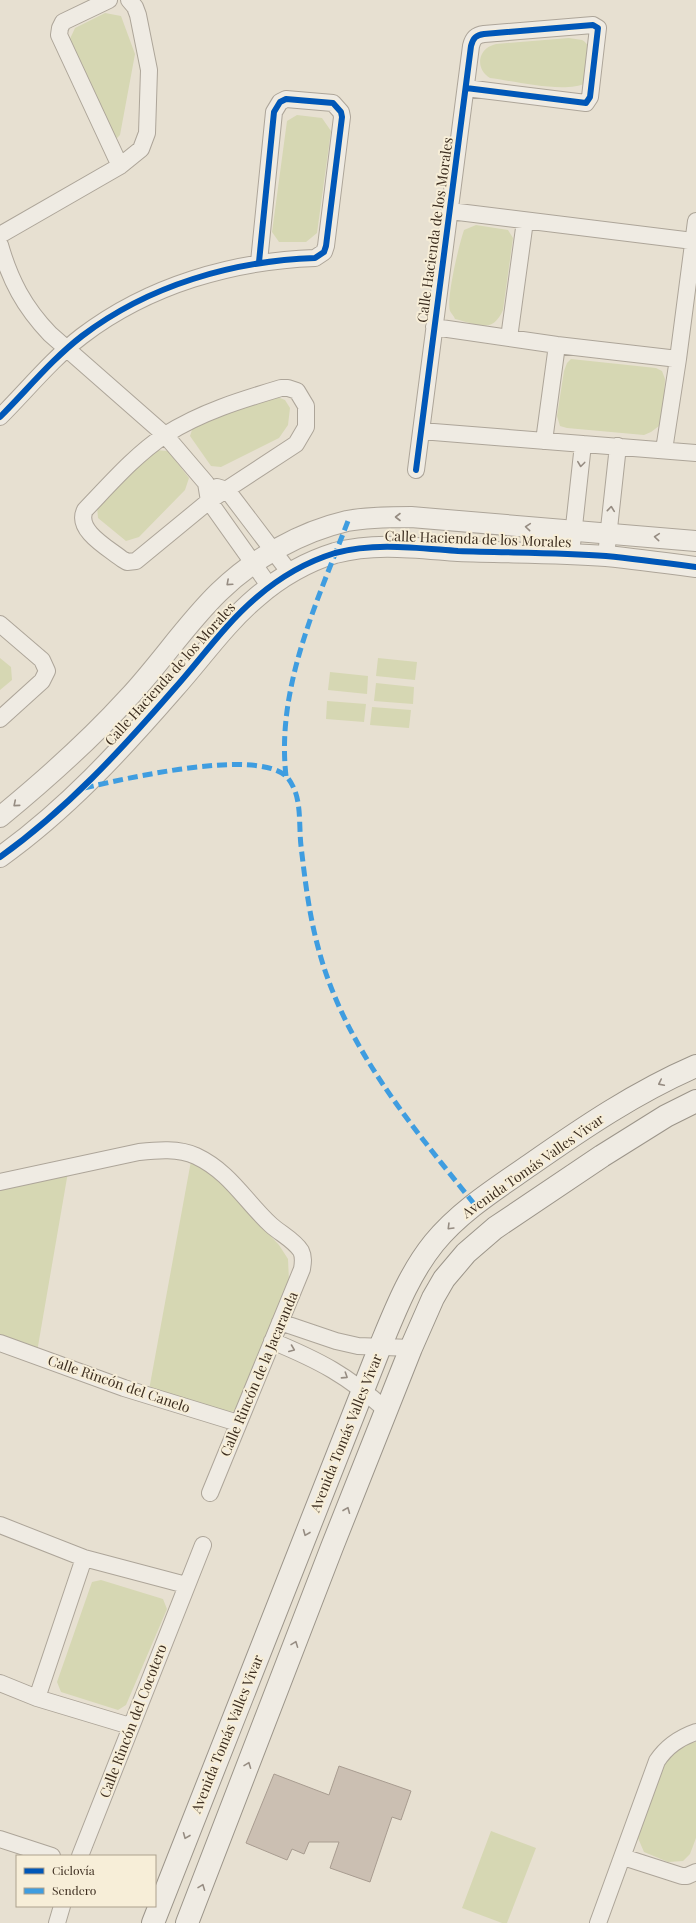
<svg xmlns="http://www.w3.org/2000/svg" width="696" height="1923" font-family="'Playfair Display',serif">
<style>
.green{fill:#d6d7b3}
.building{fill:#cbbfb2;stroke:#a89c90}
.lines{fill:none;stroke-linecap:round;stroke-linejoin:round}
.minor-casing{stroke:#ada599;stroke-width:18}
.tertiary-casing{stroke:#ada599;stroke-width:22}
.secondary-casing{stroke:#9c958a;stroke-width:24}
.minor{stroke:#efebe3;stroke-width:16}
.tertiary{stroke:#efebe3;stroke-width:20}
.secondary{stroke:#efebe3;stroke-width:22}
.quiet{stroke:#3f9de0;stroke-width:5;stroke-dasharray:10 5;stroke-linecap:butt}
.cycleway-casing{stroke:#f7eed8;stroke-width:8}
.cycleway{stroke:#0057b8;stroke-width:6}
.oneway{stroke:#968c82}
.labels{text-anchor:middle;stroke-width:4;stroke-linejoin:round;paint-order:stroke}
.street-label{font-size:14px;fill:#3d2e20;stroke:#f7eed8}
</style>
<rect width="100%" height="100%" fill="#e7e0d1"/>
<path class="green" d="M105 13 121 16 135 54 120 135 115 140 69 41 75 28Z
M569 38C573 39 578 39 582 40 596 47 588 71 586 83 565 94 514 81 490 78 479 72 476 57 487 48 489 46 493 45 496 44Z
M297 115 322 118 331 131 317 233 306 242H279L272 232 287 121Z
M476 225 508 230 513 238 503 310C492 335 477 324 455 319 454 316 451 313 450 311 446 298 459 245 464 230Z
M571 359 656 368 662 371 665 379 663 418 659 426 651 432 644 435 567 428 560 426 557 416 564 371 567 363Z
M275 396 285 400 290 408 288 425 279 438 221 467 211 466 190 436 194 424Z
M155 450 168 451 189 478 185 490 139 537 126 541 98 518 97 507Z
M0 658 11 667 12 680 0 690Z
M378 658 417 662 415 680 376 676Z
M330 672 368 676 367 694 328 690Z
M376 683 414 687 413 704 374 701Z
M327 701 366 704 364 722 326 719Z
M372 707 411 710 409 728 370 725Z
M191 1161 212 1173 279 1245 288 1259 289 1281 236 1411 222 1413 149 1390Z
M68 1172 37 1352 0 1342V1184Z
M101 1580 163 1599 167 1609 126 1705 118 1710 61 1692 57 1682 92 1582Z
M696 1742V1838L690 1854 683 1861 668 1862 644 1852 638 1838 639 1829 665 1763 685 1744Z
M491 1831 536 1848 507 1923H502L462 1908Z"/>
<path class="building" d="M339 1766 411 1791 401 1820 392 1817 370 1882 330 1868 339 1842H309L304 1854 292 1849 287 1860 246 1843 274 1774 329 1795Z"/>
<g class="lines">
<g class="minor-casing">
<path id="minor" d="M109 0 63 22 60 28 59 35 120 166
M450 211 693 241
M0 235 120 166 141 149 147 133 149 70 138 15 135 7 129 0
M0 245C10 280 24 307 50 334L165 435 206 483 209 501 270 587
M434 327 557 345 678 359
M509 338 525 221
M281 388H288L297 391 306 406V427L296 444 209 501 136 561 127 562 122 559C108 548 75 530 85 510 110 484 135 455 165 435 201 412 241 400 281 388Z
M0 417C27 390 52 359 82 336 149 285 233 261 315 258L324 252 326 246 342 117 341 112 333 103 286 99 280 102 274 112 259 262
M421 431 696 453
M544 441 557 345
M664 450 678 359 696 221
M416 470 471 46C473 38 476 35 484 34L593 25 598 28 590 97 586 103 466 88
M217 487 227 490 290 573
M571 554 583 444
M606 556 618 446
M0 624 42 660 47 671 42 681 0 719
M0 1182 139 1152C157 1150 179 1148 196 1156 230 1172 245 1201 271 1225 281 1234 294 1240 301 1251 304 1257 303 1263 302 1269L210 1493
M280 1322 336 1341 358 1346 411 1348
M272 1341C320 1361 347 1375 386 1410
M0 1343 124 1388 238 1423
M0 1525 84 1558 186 1585
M0 1683 37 1698 130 1726
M37 1698 84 1558
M0 1839 52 1856
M80 1856 203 1545
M623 1857 682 1876H687L696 1872
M57 1923 62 1906
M598 1923 657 1761C667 1746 679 1738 696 1732"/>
</g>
<g class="tertiary-casing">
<path id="tertiary" d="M0 817C45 780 89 741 128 698 160 664 186 624 219 592 254 558 300 532 347 521 368 517 390 517 411 517L696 541
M0 857C66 810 121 750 174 689 201 659 225 624 257 597 279 578 306 562 335 553 375 542 417 548 458 551 507 553 557 552 606 556 636 559 666 563 696 567"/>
</g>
<g class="secondary-casing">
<path id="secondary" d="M153 1923 380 1347C395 1311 409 1274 434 1243 460 1211 497 1188 530 1165 583 1128 636 1092 696 1066
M187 1923 332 1547 411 1348 433 1298 444 1279 466 1253 495 1228 602 1156 666 1116 696 1101"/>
</g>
<use href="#minor" class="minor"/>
<use href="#tertiary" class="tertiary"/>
<use href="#secondary" class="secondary"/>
<path class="quiet" d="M286 776C276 688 317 602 348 521
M84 788C124 779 254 748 286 776 290 780 293 786 295 791 301 807 299 828 301 846 305 880 309 914 318 947 344 1047 412 1126 475 1205"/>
<g class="cycleway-casing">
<path id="cycleway" d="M0 417C27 390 52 359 82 336 149 285 233 261 315 258L324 252 326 246 342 117 341 112 333 103 286 99 280 102 274 112 259 262
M416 470 471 46C473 38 476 35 484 34L593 25 598 28 590 97 586 103 466 88
M0 857C66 810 121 750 174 689 201 659 225 624 257 597 279 578 306 562 335 553 375 542 417 548 458 551 507 553 557 552 606 556 636 559 666 563 696 567"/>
</g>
<use href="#cycleway" class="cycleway"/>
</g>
<defs><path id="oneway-chevron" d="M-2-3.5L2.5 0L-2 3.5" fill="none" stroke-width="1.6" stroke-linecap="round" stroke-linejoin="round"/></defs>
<g class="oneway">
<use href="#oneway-chevron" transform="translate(581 464) rotate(97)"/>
<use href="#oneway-chevron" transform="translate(611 509) rotate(-84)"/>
<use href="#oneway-chevron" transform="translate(398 517) rotate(180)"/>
<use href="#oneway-chevron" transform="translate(528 527) rotate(-175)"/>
<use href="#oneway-chevron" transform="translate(657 537) rotate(-175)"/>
<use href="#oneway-chevron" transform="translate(229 583) rotate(138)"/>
<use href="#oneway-chevron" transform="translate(16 804) rotate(140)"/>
<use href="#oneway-chevron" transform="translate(661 1083) rotate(154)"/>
<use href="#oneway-chevron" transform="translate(450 1227) rotate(135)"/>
<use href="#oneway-chevron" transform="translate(292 1349) rotate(22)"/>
<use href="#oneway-chevron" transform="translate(345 1376) rotate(33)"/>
<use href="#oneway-chevron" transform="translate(347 1510) rotate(-68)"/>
<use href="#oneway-chevron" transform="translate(306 1533) rotate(112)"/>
<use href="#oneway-chevron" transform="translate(295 1644) rotate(-69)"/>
<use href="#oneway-chevron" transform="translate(248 1765) rotate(-69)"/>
<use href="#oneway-chevron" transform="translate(186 1836) rotate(112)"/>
<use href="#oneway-chevron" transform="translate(202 1887) rotate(-69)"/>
</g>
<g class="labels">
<g class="street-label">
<text transform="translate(435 230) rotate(-82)" y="5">Calle Hacienda de los Morales</text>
<text transform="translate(478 539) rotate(2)" y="5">Calle Hacienda de los Morales</text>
<text transform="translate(170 674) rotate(-48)" y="5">Calle Hacienda de los Morales</text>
<text transform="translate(533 1166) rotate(-35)" y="5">Avenida Tomás Valles Vivar</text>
<text transform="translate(259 1374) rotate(-67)" y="5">Calle Rincón de la Jacaranda</text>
<text transform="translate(119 1384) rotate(19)" y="5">Calle Rincón del Canelo</text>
<text transform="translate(346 1433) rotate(-68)" y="5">Avenida Tomás Valles Vivar</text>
<text transform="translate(133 1721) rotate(-69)" y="5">Calle Rincón del Cocotero</text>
<text transform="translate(227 1734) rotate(-68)" y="5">Avenida Tomás Valles Vivar</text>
</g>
</g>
<rect x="16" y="1855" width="140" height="52" fill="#f7eed8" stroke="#ada18e"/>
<rect x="24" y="1868" width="20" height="6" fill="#0057b8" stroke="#ada18e"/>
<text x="52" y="1875" font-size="12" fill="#3d2e20">Ciclovía</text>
<rect x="24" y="1888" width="20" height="6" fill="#3f9de0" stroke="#ada18e"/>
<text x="52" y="1895" font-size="12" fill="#3d2e20">Sendero</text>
</svg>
